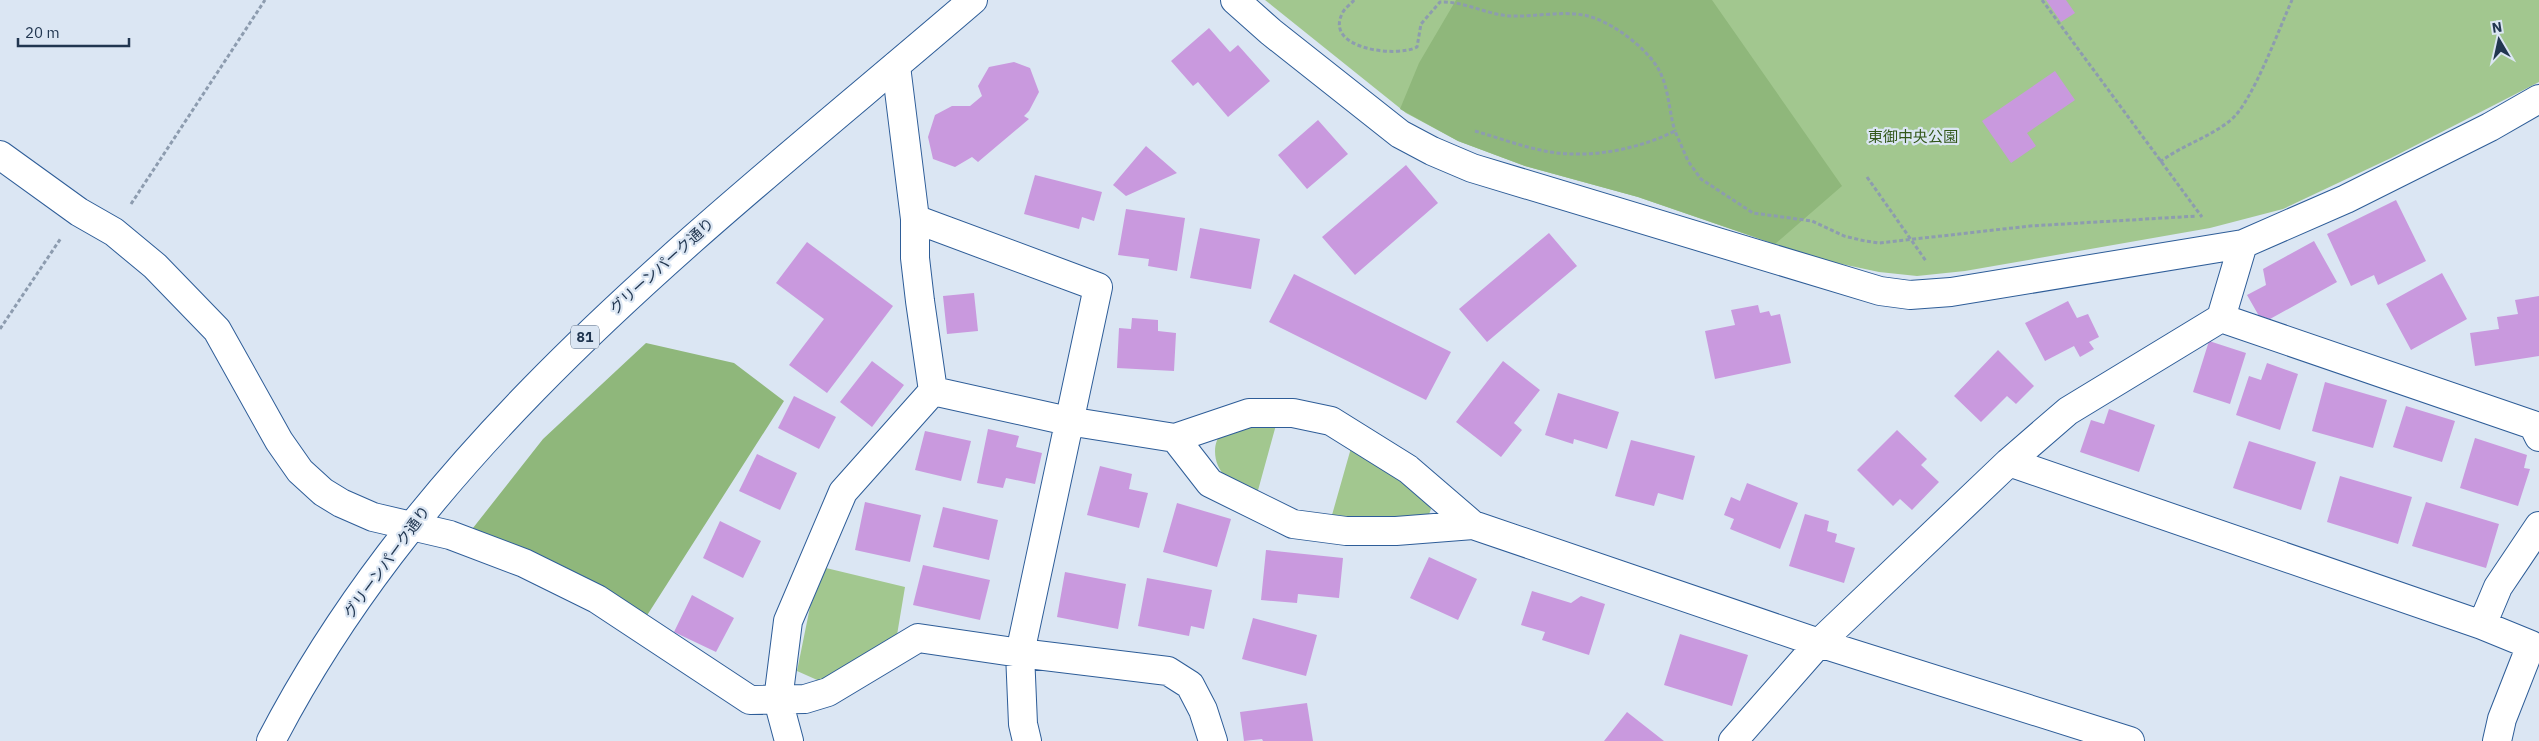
<svg xmlns="http://www.w3.org/2000/svg" width="2539" height="741" font-family="'IBM Plex Sans','Noto Sans JP',sans-serif">
<style>
.green{fill:#a2c78f}
.forest{fill:#8fb77b}
.building{fill:#c999de}
.lines{fill:none;stroke-linecap:round;stroke-linejoin:round}
.minor-casing{stroke:#2e5d98;stroke-width:30}
.primary-casing{stroke:#2e5d98;stroke-width:30}
.path{stroke:#8d9caf;stroke-width:3;stroke-dasharray:4 2.5;stroke-linecap:butt}
.minor{stroke:#fff;stroke-width:28}
.primary{stroke:#fff;stroke-width:28}
.labels{text-anchor:middle;stroke-width:4.5;stroke-linejoin:round;paint-order:stroke}
.shield{fill:#dbe6f3;stroke:#596b81;stroke-width:1}
.shield-label{font-size:14px;font-weight:bold;fill:#213650}
.park-label{font-size:15px;fill:#32571a;stroke:#dbe6f3}
.street-label{font-size:15px;fill:#213650;stroke:#dbe6f3}
</style>
<rect width="100%" height="100%" fill="#dbe6f3"/>
<path class="green" d="M1265 0H2539V82L2391 158 2283 209 2210 228 1965 271 1917 276 1879 272 1818 259 1638 197 1525 166 1458 141 1406 113Z
M1260 424 1276 425 1257 494C1248 489 1234 484 1226 477 1213 465 1211 443 1223 431Z
M1351 448 1424 495 1431 509 1428 517 1370 518 1332 515Z
M826 568 905 587 897 635 824 683 797 671 810 607Z"/>
<path class="forest" d="M1456 0H1712L1842 186 1775 244 1638 197 1525 166 1458 141 1400 109 1419 63Z
M646 343 734 363 784 401 646 617 473 528 543 439Z"/>
<path class="building" d="M2046 0H2066L2075 13 2061 22Z
M1209 28 1230 52 1238 45 1270 81 1228 117 1198 82 1193 86 1171 61Z
M1014 62 1030 68 1039 92 1029 111 1024 116 1029 119 978 162 972 157 955 167 933 159 928 137 935 115 952 106H970L982 96 978 86 989 67Z
M2055 71 2075 100 2027 133 2036 146 2011 163 1982 121Z
M1318 120 1348 154 1307 189 1278 155Z
M1146 146 1177 173 1126 196 1113 185Z
M1406 165 1438 203 1355 275 1322 237Z
M1035 175 1102 192 1094 221 1082 217 1079 229 1024 214Z
M2396 200 2426 261 2378 285 2374 275 2351 286 2327 234Z
M1126 209 1185 218 1177 271 1148 266 1149 259 1118 255Z
M1200 228 1260 239 1251 289 1190 278Z
M1549 233 1577 266 1487 342 1459 309Z
M2314 241 2337 282 2270 319 2259 316 2247 295 2266 285 2263 269Z
M807 242 893 306 827 393 789 365 824 319 776 283Z
M2442 273 2467 319 2411 350 2386 304Z
M1294 274 1451 352 1426 400 1269 322Z
M974 293 978 331 947 334 943 296Z
M2539 296V356L2475 366 2470 333 2499 329 2497 317 2518 314 2515 300Z
M2068 301 2077 318 2088 314 2099 337 2089 342 2094 349 2080 357 2074 346 2045 361 2025 323Z
M1758 305 1760 313 1769 311 1771 316 1780 314 1791 363 1715 379 1705 331 1735 325 1731 310Z
M1132 318 1158 320V331L1176 333 1174 371 1117 368 1119 328 1131 329Z
M2209 341 2246 353 2230 404 2193 392Z
M1998 350 2034 386 2016 404 2007 396 1981 422 1954 396Z
M872 361 904 385 872 427 840 402Z
M1503 361 1540 390 1514 423 1522 430 1501 457 1456 422Z
M2267 363 2298 374 2280 430 2236 415 2249 376 2261 380Z
M2325 382 2387 400 2373 448 2312 431Z
M1558 393 1619 412 1607 449 1574 439 1573 444 1545 435Z
M794 396 836 417 819 449 778 428Z
M2406 406 2455 421 2442 462 2393 447Z
M2109 409 2155 425 2139 472 2080 452 2091 420 2104 424Z
M988 429 1019 436 1016 447 1042 453 1035 484 1006 478 1003 488 977 483Z
M1897 430 1927 459 1921 465 1939 482 1912 510 1900 499 1893 506 1857 470Z
M925 431 971 441 961 481 915 470Z
M2475 438 2527 455 2524 468 2530 469 2518 506 2460 488Z
M1631 440 1695 456 1683 500 1658 493 1654 506 1615 496Z
M2249 441 2316 462 2301 510 2233 488Z
M757 454 797 473 780 510 739 491Z
M1100 466 1132 474 1129 489 1148 493 1139 528 1087 515Z
M2340 476 2412 497 2398 544 2327 522Z
M1747 483 1798 503 1780 549 1730 529 1734 519 1724 515 1731 497 1740 501Z
M865 502 921 515 910 562 855 550Z
M2426 502 2499 524 2486 568 2412 546Z
M1177 503 1231 519 1217 567 1163 552Z
M943 507 998 520 989 560 933 547Z
M1805 514 1829 521 1827 531 1837 534 1835 542 1855 548 1844 583 1789 566Z
M720 521 761 541 743 578 703 558Z
M1266 550 1343 558 1339 598 1298 594 1297 603 1261 600Z
M1429 557 1477 579 1458 620 1410 598Z
M923 565 990 580 980 620 913 605Z
M1065 572 1126 584 1118 629 1057 617Z
M1147 578 1212 590 1204 629 1191 626 1189 636 1138 626Z
M1532 591 1571 603 1581 596 1605 604 1589 655 1542 640 1545 632 1521 625Z
M692 595 734 618 716 652 674 632Z
M1253 618 1317 635 1306 676 1242 659Z
M1680 634 1748 655 1732 706 1664 685Z
M1307 703 1313 741H1263L1262 739 1244 741 1240 712Z
M1627 712 1664 741H1604Z"/>
<g class="lines">
<g class="minor-casing">
<path id="minor" d="M1235 0 1271 32 1400 134 1432 151 1472 168 1880 291 1910 295 1951 292 2243 244 2346 199 2490 127 2539 99
M896 66 915 219V258L920 301 933 391
M0 155 79 212 114 232 155 266 217 330 279 441 300 471 323 492 341 503 373 517 450 535 524 563 597 599 750 700 805 699 828 692 918 638 1020 653 1098 287 915 219
M2221 318 2533 425 2539 437
M933 391 1068 421 1175 438 1249 413H1293L1331 421 1408 469 1473 525 1819 643 2130 741
M1175 438 1210 483 1293 524 1346 531H1396L1473 525
M2009 462 2482 625 2498 587 2539 526
M2482 625 2531 645 2502 719 2497 741
M789 741 778 700 788 621 843 492 933 391
M1027 741 1023 724 1020 653 1168 671 1190 685 1203 710 1213 741
M1733 741 1819 643 2009 462 2068 411 2221 318 2243 244"/>
</g>
<g class="primary-casing">
<path id="primary" d="M271 741C431 432 715 222 973 0"/>
</g>
<path class="path" d="M1354 0C1351 4 1345 8 1343 12 1322 49 1397 58 1417 47L1421 24 1440 2C1465 1 1487 15 1511 16 1534 17 1559 11 1583 15 1609 19 1649 49 1660 72 1669 90 1669 112 1675 131
M2042 0 2202 217
M1475 131C1506 140 1541 154 1573 154 1607 155 1645 146 1675 131L1688 161 1701 179 1753 213 1812 221 1844 236 1865 241 1879 243 2030 226 2197 216
M2160 162C2182 145 2211 137 2232 119 2253 100 2279 29 2292 0
M1867 177 1926 261
M131 204 265 0
M0 329 61 238"/>
<use href="#minor" class="minor"/>
<use href="#primary" class="primary"/>
</g>
<g class="labels">
<rect class="shield" x="571" y="325.5" width="28" height="23" rx="4"/>
<g class="shield-label">
<text x="585" y="342">81</text>
</g>
<g class="park-label">
<text x="1913" y="142">東御中央公園</text>
</g>
<g class="street-label">
<text transform="translate(662 266) rotate(-42)" y="5">グリーンパーク通り</text>
<text transform="translate(387 562) rotate(-54)" y="5">グリーンパーク通り</text>
</g>
</g>
<g transform="translate(2499 40) rotate(351)" stroke="#dbe6f3" stroke-width="4" paint-order="stroke">
<path d="M0-4L9 19L0 12L-9 19Z" fill="#213650"/>
<text y="-8" font-size="14" font-weight="bold" text-anchor="middle" fill="#213650">N</text>
</g>
<path d="M18 38v8h111v-8" fill="none" stroke="#213650" stroke-width="2.5"/>
<text x="25" y="38" font-size="15" fill="#213650" stroke="#dbe6f3" stroke-width="4" paint-order="stroke">20 m</text>
</svg>
